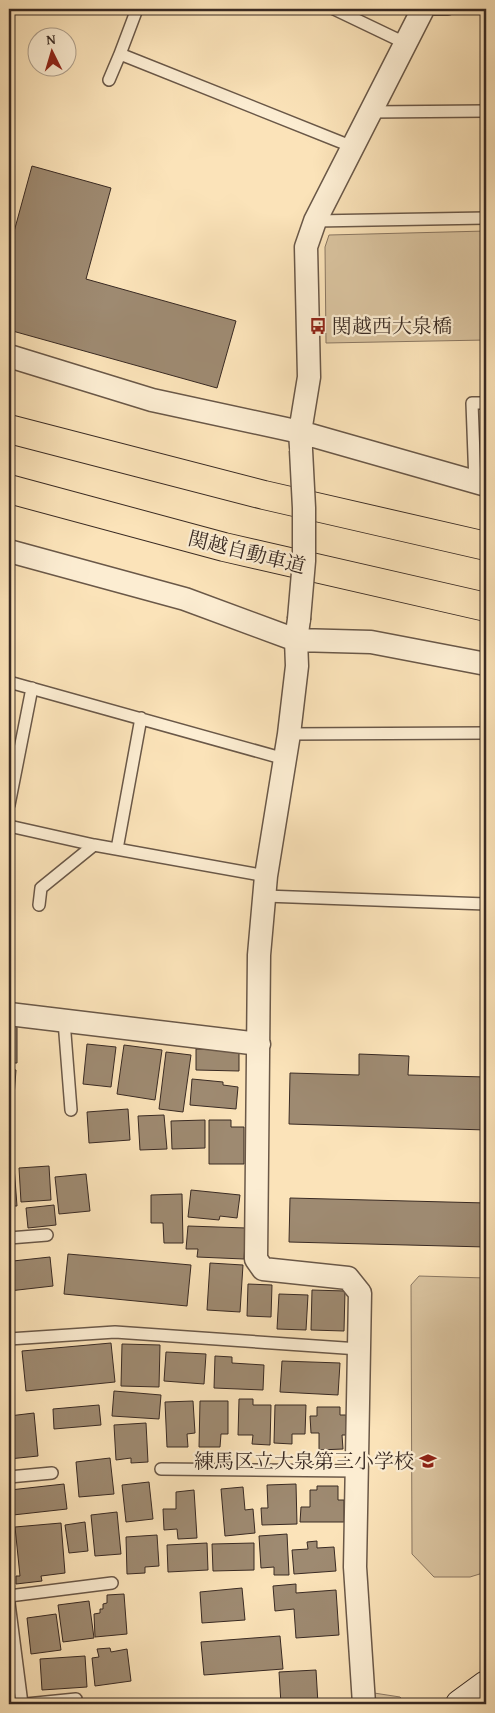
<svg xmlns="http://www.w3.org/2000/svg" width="495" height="1713" font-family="'Gentium Book Plus','Noto Serif JP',serif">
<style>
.green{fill:#dac4a0;stroke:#8a7762}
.building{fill:#9e8a71;stroke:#392a23}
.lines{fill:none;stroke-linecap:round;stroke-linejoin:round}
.lane-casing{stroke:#6a5848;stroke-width:14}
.street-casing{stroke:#6a5848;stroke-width:25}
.secondary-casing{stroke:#392a23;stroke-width:30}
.highway-casing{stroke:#392a23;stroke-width:30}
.lane{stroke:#fcedd2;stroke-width:11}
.street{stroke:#fcedd2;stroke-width:22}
.secondary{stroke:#fcedd2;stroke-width:28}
.highway{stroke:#fbe3b9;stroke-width:28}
.street-bridge-casing{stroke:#6a5848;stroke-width:25;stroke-linecap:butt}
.street-bridge{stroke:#fcedd2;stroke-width:22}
.labels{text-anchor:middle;stroke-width:4.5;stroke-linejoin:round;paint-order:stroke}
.poi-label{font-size:20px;fill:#392a23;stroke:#fcedd2;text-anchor:start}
.street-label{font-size:20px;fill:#392a23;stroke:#fcedd2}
</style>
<rect width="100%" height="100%" fill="#fbe3b9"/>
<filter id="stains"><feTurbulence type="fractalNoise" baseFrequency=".004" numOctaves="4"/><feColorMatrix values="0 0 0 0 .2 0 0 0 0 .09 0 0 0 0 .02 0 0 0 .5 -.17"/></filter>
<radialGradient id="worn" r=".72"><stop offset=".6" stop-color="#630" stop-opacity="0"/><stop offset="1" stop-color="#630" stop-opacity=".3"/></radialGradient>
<path class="green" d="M486 231V340L326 343 325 247 329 235Z
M419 1276 486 1278V1572L470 1577H434L412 1554 411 1285Z
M374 1693 400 1697 407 1704H375Z"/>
<path class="building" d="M32 166 111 188 86 279 236 321 217 388 9 330V250Z
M9 1026H17V1063H9Z
M87 1044 116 1047 111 1087 83 1084Z
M124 1045 162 1050 155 1100 117 1094Z
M196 1049H239V1071L196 1070Z
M166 1052 191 1055 183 1112 159 1109Z
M359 1054 409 1056 408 1075 486 1077V1130L289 1124 290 1073 359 1075Z
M9 1069 16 1070 14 1097H9Z
M192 1079 223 1082V1085L238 1087 236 1109 190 1105Z
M128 1109 130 1140 89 1143 87 1112Z
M164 1115 167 1149 140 1150 138 1116Z
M205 1120V1148L172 1149 171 1121Z
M209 1120H231V1127H244V1164H209Z
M9 1121H12L11 1150H9Z
M14 1166 17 1206H9V1167Z
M49 1166 51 1200 21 1202 19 1168Z
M86 1174 90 1211 59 1214 55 1177Z
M191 1190 240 1195 237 1218 220 1216 219 1220 188 1217Z
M182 1194 183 1243H164L163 1223H151V1195Z
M290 1198 486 1203V1247L289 1242Z
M54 1205 56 1225 28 1228 26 1208Z
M188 1226 246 1228 244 1259 197 1257 198 1249H186Z
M68 1254 191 1265 187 1306 64 1294Z
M9 1255H12L13 1261 50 1257 53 1286 9 1291Z
M210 1263 243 1265 240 1312 207 1310Z
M248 1284 272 1285 271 1317 247 1316Z
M312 1290 345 1291 344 1331 311 1330Z
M279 1294 308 1295 306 1330 277 1329Z
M111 1343 115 1382 26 1391 22 1351Z
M122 1344 160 1345 159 1387 121 1386Z
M166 1352 206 1354 204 1384 164 1381Z
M215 1356 232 1357V1363L264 1365 263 1390 214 1388Z
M282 1361 340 1363 338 1395 280 1392Z
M114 1391 161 1395 159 1419 112 1416Z
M239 1399H253V1405H271L270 1445 252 1444 253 1435H238Z
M193 1401 195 1433 187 1434 188 1447H167L165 1402Z
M200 1401H228V1434H221L220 1447H199Z
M99 1405 101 1425 54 1429 53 1409Z
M275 1405H306L305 1434H292V1444L274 1443Z
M317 1407H340V1415H346L347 1435H342L343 1449 319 1450V1433H311L310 1416H317Z
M34 1413 38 1456 9 1459V1416Z
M146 1423 148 1462 131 1463V1458L116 1460 114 1425Z
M110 1458 114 1494 79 1497 76 1462Z
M149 1482 153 1519 126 1522 122 1485Z
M64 1484 67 1509 13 1515 10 1490Z
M296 1484 297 1524 262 1525 261 1508H268L267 1485Z
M317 1486H338V1500H344V1522H300L301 1507H310V1490H317Z
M243 1487 245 1510 253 1509 255 1533 225 1536 221 1489Z
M194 1490 197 1538 178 1539 177 1529 164 1530 163 1509H176V1492Z
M117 1512 121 1554 95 1556 91 1515Z
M85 1522 88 1551 69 1553 65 1525Z
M61 1523 65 1573 41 1576 42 1581 16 1584V1576H20L15 1527Z
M287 1534 289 1575H274V1567L261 1568 259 1536Z
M157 1535 159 1566 145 1567V1573L127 1574 126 1537Z
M317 1541V1548L334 1547 336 1571 294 1574 292 1550 308 1549 307 1542Z
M207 1543 208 1570 168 1572 167 1545Z
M254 1543V1570L213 1571 212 1544Z
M296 1584V1593L336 1590 339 1635 296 1638 294 1609 275 1611 273 1586Z
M242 1588 245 1620 202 1623 200 1592Z
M124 1594 127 1634 95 1637 94 1614 100 1613V1609H103V1604L107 1603V1595Z
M89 1601 94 1638 63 1642 58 1605Z
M56 1614 61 1650 31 1654 27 1618Z
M280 1636 283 1669 204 1675 201 1642Z
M110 1648 111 1652 127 1649 131 1681 95 1686 92 1658 99 1657 97 1649Z
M85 1656 87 1687 42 1690 40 1659Z
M316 1670 318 1704H281L279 1672Z
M130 1699V1704H110L109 1702Z"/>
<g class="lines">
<g class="lane-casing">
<path id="lane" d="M137 9 120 54 353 147
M334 9 405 43
M423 9H448
M109 80 120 54
M370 112 486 111
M315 221 486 218
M475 483 472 403H486
M9 682 285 759
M289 734 486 733
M9 805 32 688
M9 826 94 845 266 876
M117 849 141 718
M265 896 486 904
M39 905 41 888 94 845
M64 1021 71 1110
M9 1238 47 1235
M9 1339 115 1332 359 1349
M161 1469 357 1471
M9 1477 52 1473
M9 1596 112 1583
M9 1603 22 1704
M26 1704 76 1699"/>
</g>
<g class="street-casing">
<path id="street" d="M9 356 152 400 300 432 486 485
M301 447 300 432 309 377 306 247 315 221 423 9
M9 551 185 599 296 640 371 642 486 664
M299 619 296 640 297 666 289 734 266 876 259 955 256 1259 263 1269 348 1278 360 1293 355 1567 364 1704
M9 1014 259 1044"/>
</g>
<g class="secondary-casing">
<path id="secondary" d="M460 1704 486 1685"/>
</g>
<g class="highway-casing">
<path id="highway" d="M9 429 264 495 486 546
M9 489 224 547 486 607"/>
</g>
<use href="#lane" class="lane"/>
<use href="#street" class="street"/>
<use href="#secondary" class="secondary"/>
<use href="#highway" class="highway"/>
<g class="street-bridge-casing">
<path id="street-bridge" d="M299 619 304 561V508L301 450"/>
</g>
<use href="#street-bridge" class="street-bridge"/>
</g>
<defs>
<g id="bus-bare" transform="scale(1.35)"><path d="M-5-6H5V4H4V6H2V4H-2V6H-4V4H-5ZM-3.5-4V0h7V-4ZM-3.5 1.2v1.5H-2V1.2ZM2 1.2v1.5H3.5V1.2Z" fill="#8f2418" stroke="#fcedd2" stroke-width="2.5" paint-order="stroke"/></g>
<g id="school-bare" transform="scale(1.35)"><path d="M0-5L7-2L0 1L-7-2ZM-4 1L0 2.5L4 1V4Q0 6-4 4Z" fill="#8f2418" stroke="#fcedd2" stroke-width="2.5" paint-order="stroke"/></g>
</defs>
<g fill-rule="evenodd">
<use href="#bus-bare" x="318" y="326"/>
<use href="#school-bare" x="428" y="1461"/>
</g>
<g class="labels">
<g class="poi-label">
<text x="332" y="333">関越西大泉橋</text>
<text x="414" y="1468" text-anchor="end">練馬区立大泉第三小学校</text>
</g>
<g class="street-label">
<text transform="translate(247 552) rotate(14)" y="7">関越自動車道</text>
</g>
</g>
<rect width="495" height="1713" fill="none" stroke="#fbe3b9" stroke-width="30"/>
<rect x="10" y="10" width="475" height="1693" fill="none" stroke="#392a23" stroke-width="2.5"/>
<rect x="15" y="15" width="465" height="1683" fill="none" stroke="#392a23"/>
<g transform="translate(52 52) rotate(355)"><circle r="24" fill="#fcedd2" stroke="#ae9f8c"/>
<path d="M0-4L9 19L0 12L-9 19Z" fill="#8f2418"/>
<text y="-8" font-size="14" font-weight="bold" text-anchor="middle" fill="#392a23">N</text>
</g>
<rect width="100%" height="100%" filter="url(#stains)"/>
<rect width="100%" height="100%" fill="url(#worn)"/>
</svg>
